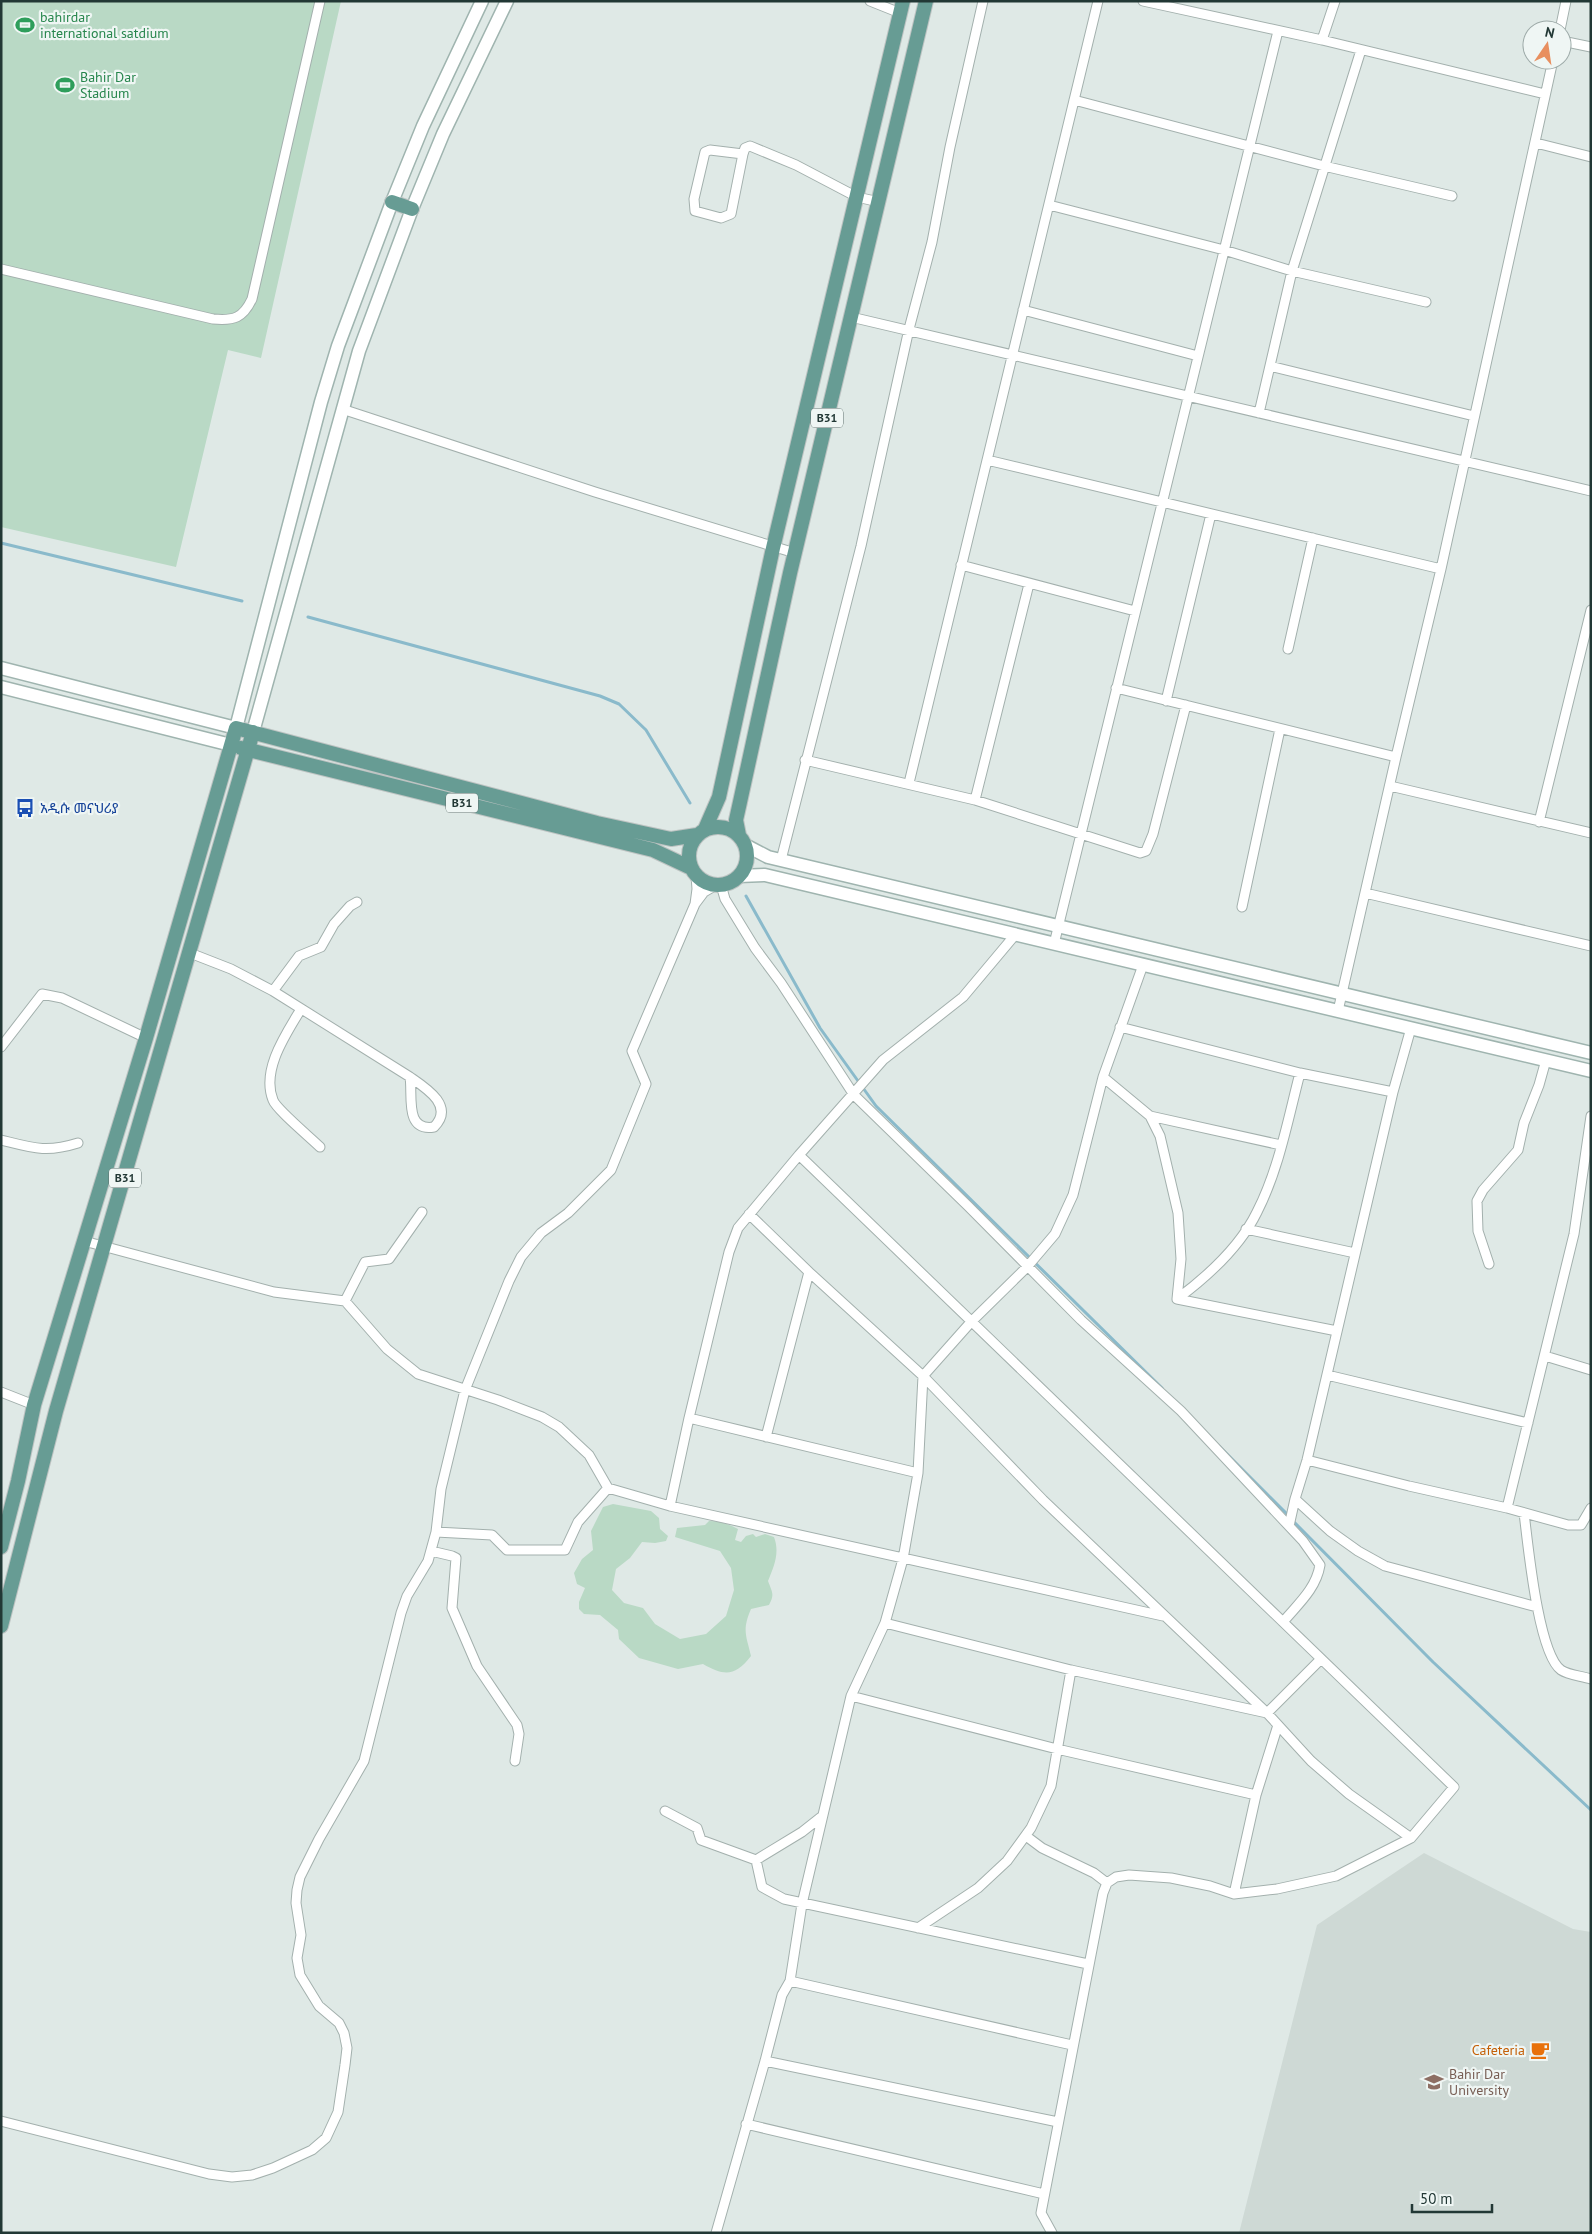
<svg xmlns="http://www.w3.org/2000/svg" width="1592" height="2234" font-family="'PT Sans','Noto Sans Ethiopic',sans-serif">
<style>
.built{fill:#ced9d5}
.green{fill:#b9d9c5}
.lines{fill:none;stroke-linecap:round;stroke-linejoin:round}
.stream{stroke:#8abacb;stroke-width:3}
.street-casing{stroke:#a3b0ad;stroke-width:11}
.secondary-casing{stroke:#9fb4af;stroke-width:15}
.primary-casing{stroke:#bdc3c2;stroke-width:16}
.street{stroke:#fff;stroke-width:9}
.secondary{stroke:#fff;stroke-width:12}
.primary{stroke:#679c94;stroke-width:14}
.labels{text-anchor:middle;stroke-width:4.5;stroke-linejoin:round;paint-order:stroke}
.shield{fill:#eff6f4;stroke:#60716e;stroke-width:1}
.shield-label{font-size:12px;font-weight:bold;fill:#223835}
.leisure-label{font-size:14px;fill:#27864d;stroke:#eff6f4;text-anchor:start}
.transit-label{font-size:14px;fill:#164399;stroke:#eff6f4;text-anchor:start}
.food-label{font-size:14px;fill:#c56008;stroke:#eff6f4;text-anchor:end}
.education-label{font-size:14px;fill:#785e54;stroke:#eff6f4;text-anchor:start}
</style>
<rect width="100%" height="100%" fill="#dfe9e6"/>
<path class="built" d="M1424 1853 1573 1929 1591 1932V2233H1239L1317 1925Z"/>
<path class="green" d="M1 1H341L261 358 228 350 176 567 1 527Z
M613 1504 651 1511 659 1518 660 1529 668 1536 666 1541 655 1543 642 1542 630 1558 616 1569 612 1590 624 1603 643 1608 655 1624 680 1639 706 1634 726 1616 734 1590 731 1568 720 1551 675 1537 677 1528 705 1525 709 1521C719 1521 729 1524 738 1529L735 1540 741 1542 746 1536 753 1534 756 1537 765 1534 774 1537C780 1553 774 1566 768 1581 772 1592 775 1594 769 1605L751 1609C742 1630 746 1635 751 1656 735 1677 724 1676 703 1664L678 1669 639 1658 619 1639 618 1630 600 1615 584 1614 579 1609V1602L585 1588 577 1584 574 1573 582 1559 593 1550 591 1531 603 1507Z"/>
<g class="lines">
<path class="stream" d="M1 543 242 601
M308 617 600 696 619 704 646 730 690 803
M746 896 820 1028 876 1106 1162 1388
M1219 1446 1289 1516
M1293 1521 1433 1662 1591 1810"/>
<g class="street-casing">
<path id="street" d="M870 1 900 13
M1143 1 1322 40 1545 94
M1560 30 1566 1
M1322 40 1335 1
M1562 41 1591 47
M1074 100 1324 166 1452 196
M1536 143 1591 157
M743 154 710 150 705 152 694 199 695 211 721 218 731 214 743 154 745 148 750 146 796 165 857 197 879 202
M1049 205 1224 250 1292 271 1426 302
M1 269 213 319C234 321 243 318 252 299L320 1
M1023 310 1198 356
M851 317 1591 491
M1270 366 1474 416
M342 409 595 492 795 553
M1259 413 1292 271 1361 50
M987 460 1441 569
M961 565 1135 611
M1288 649 1313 538
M1116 688 1396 757
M1166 701 1211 514
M805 760 975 800 1140 853 1146 851 1153 834 1186 705
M909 783 1098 1
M1390 786 1591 833
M975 800 1029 584
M1539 822 1591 610
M781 860 861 546 909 329 932 242 950 147 983 1
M696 876 697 889 695 904 704 892 716 885
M721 885 725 899 755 948 781 983 854 1095 968 1206 1081 1320 1181 1411 1303 1541 1320 1565C1316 1589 1298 1604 1283 1622
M1365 893 1591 946
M1242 907 1280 729
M1054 944 1278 31
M190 953 231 969 273 991 410 1077
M273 991 299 956 321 947 334 924 350 906 357 902
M301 1009C286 1034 261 1070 273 1100 276 1109 311 1138 320 1147
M1338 1011 1396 757 1441 569 1553 60
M1120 1027 1300 1073 1393 1092
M1411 1028 1393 1092 1307 1460 1295 1499 1330 1531 1358 1551 1385 1566 1537 1607
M1 1047 42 994 62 998 146 1038
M410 1077C426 1088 455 1106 434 1127 404 1132 413 1095 410 1077Z
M1103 1077 1150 1116 1160 1136 1178 1213 1181 1259 1177 1299 1337 1331
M1150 1116 1281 1145
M1 1140C33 1148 46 1153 78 1143
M799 1155 1454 1787 1411 1838 1336 1876 1277 1889 1234 1894 1210 1886 1171 1878 1129 1875 1116 1877 1107 1883 1103 1893 1041 2213 1052 2233
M749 1214 809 1272 923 1376 1043 1500 1267 1713 1311 1761 1349 1794 1411 1838
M1246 1229 1355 1253
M84 1241 274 1292 345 1301 387 1349 418 1374 498 1400 542 1417 559 1427 589 1455 608 1488 670 1506 1163 1616
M1489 1264 1478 1231 1477 1201 1483 1190 1518 1150 1524 1123 1539 1085 1546 1060
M1177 1299C1208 1276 1240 1247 1257 1212 1279 1169 1288 1119 1300 1073
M345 1301 365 1262 389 1259 422 1212
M1545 1356 1591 1370
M1327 1375 1528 1423
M1 1392 34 1405
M689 1418 918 1473
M766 1437 809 1272
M1307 1460 1409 1486 1507 1508 1568 1525H1581L1591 1508
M670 1506 689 1418 729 1252 738 1228 799 1155 883 1060 963 997 1015 935
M1507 1508 1574 1234 1591 1116
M1524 1513C1528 1544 1538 1653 1561 1670 1568 1675 1582 1676 1591 1679
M1289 1526 1295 1499
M436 1532 492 1535 507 1550H565L578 1522 608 1488
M431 1551 452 1556 456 1558 452 1608 477 1666 517 1725 519 1734 515 1761
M885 1623 1071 1670 1267 1713 1321 1659
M851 1696 1057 1749 1256 1795
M665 1811 697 1828 701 1840 756 1860 802 1832 821 1817
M1026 1836 1042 1848 1094 1873 1107 1883
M756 1860 762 1887 784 1899 1088 1964
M1234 1894 1256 1795 1278 1725
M918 1928 978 1888 1007 1861 1031 1828 1051 1786 1071 1670
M790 1981 1072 2045
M765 2061 1058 2122
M1 2121 209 2174 232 2177 252 2175 273 2168 312 2150 326 2138 338 2112 345 2065 347 2048 344 2033 339 2023 319 2006 300 1975 297 1958 301 1935 296 1903 297 1890 300 1877 319 1839 364 1761 401 1613 407 1596 428 1561 436 1532 441 1489 465 1390 509 1281 521 1257 541 1233 568 1213 611 1170 646 1084 632 1051 695 904
M746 2124 1044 2194
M716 2233 765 2061 782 1995 790 1981 802 1904 851 1696 885 1623 903 1559 918 1473 923 1376 971 1322 1027 1267 1055 1234 1073 1195 1103 1077 1143 965"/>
</g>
<g class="secondary-casing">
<path id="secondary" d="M1 668 236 728 321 402 338 346 392 202 423 126 482 1
M1 687 231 745
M253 732 359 351 412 209 443 134 507 1
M745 845 768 857 1591 1053
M739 876 765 875 1591 1071"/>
</g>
<g class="primary-casing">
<path id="primary" d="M392 202 412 209
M241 748 653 850 691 868
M689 856a29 29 0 1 1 58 0a29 29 0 1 1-58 0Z
M705 829 719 797 773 548 903 1
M739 835 736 820 740 802 790 573 926 1
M1 1547 18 1481 34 1405 146 1038 236 728 597 823 671 839 697 835
M1 1626 56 1411 253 732"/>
</g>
<use href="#street" class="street"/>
<use href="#secondary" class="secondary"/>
<use href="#primary" class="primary"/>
</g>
<defs>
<g id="stadium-bare" transform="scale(1.5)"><path d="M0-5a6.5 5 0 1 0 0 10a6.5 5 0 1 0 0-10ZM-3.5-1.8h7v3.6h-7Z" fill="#2e9e5b" stroke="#eff6f4" stroke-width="2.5" paint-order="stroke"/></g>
<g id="bus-bare" transform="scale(1.5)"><path d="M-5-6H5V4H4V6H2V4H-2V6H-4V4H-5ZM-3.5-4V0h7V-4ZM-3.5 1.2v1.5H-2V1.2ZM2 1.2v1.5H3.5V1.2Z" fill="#1a4fb4" stroke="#eff6f4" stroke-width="2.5" paint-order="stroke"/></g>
<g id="cafe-bare" transform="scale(1.5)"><path d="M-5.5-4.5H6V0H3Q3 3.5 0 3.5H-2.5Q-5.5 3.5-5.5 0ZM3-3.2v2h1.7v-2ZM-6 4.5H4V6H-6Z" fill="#e8710a" stroke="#eff6f4" stroke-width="2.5" paint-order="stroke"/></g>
<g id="university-bare" transform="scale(1.5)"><path d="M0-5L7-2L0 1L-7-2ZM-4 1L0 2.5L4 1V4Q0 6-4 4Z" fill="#8d6e63" stroke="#eff6f4" stroke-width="2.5" paint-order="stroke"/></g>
</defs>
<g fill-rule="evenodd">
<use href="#stadium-bare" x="25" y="25"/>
<use href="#stadium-bare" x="65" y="85"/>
<use href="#bus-bare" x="25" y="808"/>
<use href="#cafe-bare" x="1540" y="2050"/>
<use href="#university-bare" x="1434" y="2082"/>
</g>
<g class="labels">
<g class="shield">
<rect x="811" y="408.5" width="32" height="19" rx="4"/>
<rect x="446" y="793.5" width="32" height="19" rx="4"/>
<rect x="109" y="1168.5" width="32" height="19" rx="4"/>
</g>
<g class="shield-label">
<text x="827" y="422">B31</text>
<text x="462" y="807">B31</text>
<text x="125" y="1182">B31</text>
</g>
<g class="leisure-label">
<text x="40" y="22">bahirdar<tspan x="40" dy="16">international satdium</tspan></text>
<text x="80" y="82">Bahir Dar<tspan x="80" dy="16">Stadium</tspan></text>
</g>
<g class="transit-label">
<text x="40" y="813">አዲሱ መናህሪያ</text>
</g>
<g class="food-label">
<text x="1525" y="2055">Cafeteria</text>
</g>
<g class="education-label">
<text x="1449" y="2079">Bahir Dar<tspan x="1449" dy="16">University</tspan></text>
</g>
</g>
<rect width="1592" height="2234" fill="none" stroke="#223835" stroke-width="5"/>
<g transform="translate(1547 45) rotate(13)"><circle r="24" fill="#eff6f4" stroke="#9daaa8"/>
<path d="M0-4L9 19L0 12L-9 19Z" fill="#e88f5f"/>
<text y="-8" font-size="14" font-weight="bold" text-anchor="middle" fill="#223835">N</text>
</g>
<path d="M1412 2204v8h80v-8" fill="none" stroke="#223835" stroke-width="2.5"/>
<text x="1420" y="2204" font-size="15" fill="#223835" stroke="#eff6f4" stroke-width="4" paint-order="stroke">50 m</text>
</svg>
